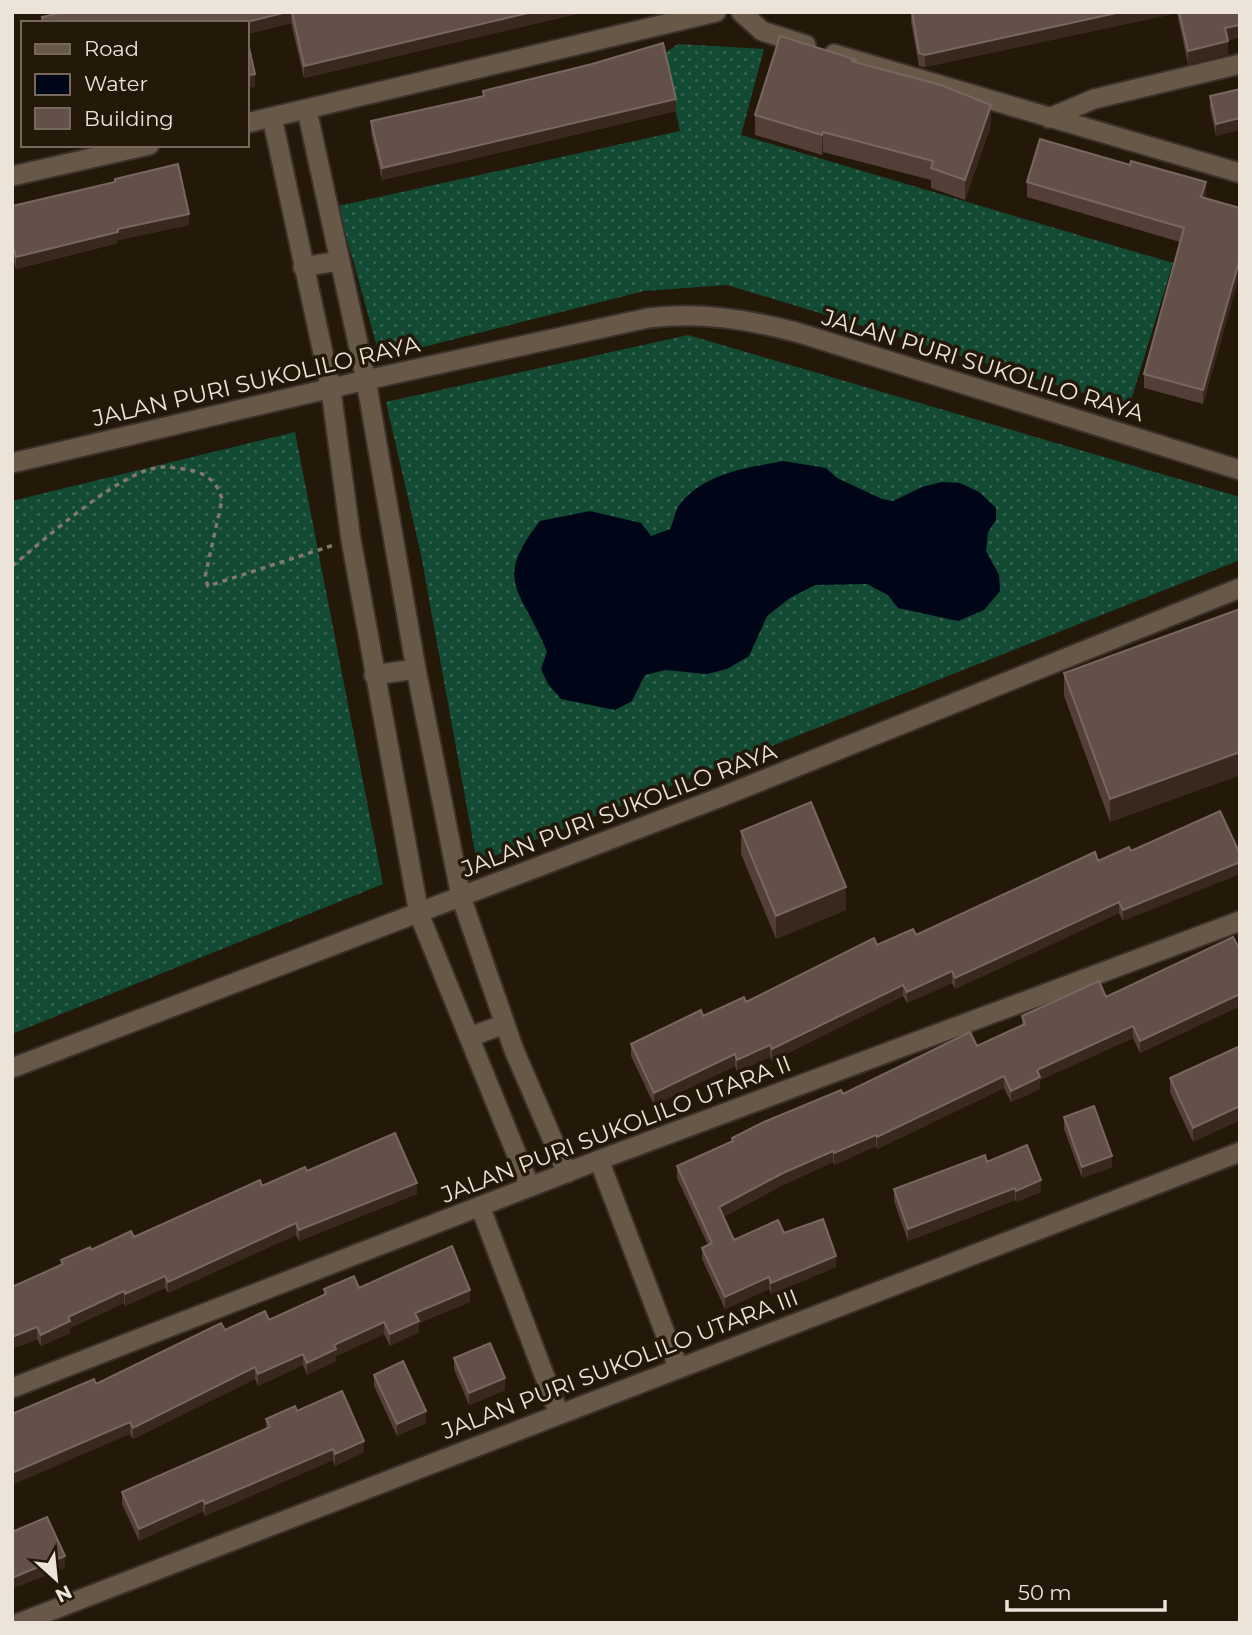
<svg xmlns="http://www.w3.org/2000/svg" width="1252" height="1635" font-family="Montserrat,sans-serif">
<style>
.garden{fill:url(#garden-dots)}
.water{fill:#000618}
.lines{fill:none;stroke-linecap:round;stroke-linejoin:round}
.minor-casing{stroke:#3a312b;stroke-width:23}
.path{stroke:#82786b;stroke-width:3.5;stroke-dasharray:5 5;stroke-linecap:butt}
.minor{stroke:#675847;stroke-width:19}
.wall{fill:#533e38}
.shaded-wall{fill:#39281e}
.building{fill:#635049;stroke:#786760;stroke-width:2}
.labels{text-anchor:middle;stroke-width:7;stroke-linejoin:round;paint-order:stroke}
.street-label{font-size:23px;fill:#ece3d9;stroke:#241809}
</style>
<defs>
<pattern id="garden-dots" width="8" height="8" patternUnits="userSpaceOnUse" patternTransform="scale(1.75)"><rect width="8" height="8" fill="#124a33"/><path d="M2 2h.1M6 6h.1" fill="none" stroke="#356450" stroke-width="1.8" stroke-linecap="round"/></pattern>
</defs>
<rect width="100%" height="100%" fill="#241809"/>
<path class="garden" d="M678 44 764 49 741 135 1173 263 1129 407 727 285 644 291 380 358 338 206 680 131 663 55Z
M688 335 1240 497V560L477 863 421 555 386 402Z
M295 432 383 884 12 1034V501Z"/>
<path class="water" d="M783 461 826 468 837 478 882 499 893 501 922 487 942 482 960 483 979 492 996 508V520L988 532 986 551 999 575 1000 591 984 610 958 621 898 608 888 595 867 584 815 585 790 598 767 616 749 656 727 669 707 674 665 670 645 675 632 701 615 710 561 699 548 684 541 669 547 652C523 589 491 584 540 521L590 511 641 523 651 536 670 529C674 521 675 510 680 504 705 473 746 468 783 461Z"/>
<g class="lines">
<g class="minor-casing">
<path id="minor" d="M741 12 762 31 806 45
M834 54 1240 173
M307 110 366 380 416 669 461 897 514 1050 567 1173
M272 117 331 390 351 540 419 914 530 1187
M1049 118 1094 99 1240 64
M247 123 716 12
M12 176 149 145
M303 267 339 261
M12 463 366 380 648 318C701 312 745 319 796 332L1240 470
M374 675 416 669
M469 1037 505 1024
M12 1068 721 797 1240 588
M599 1160 678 1367
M480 1206 559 1414
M12 1388 599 1160 1240 921
M19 1623 1240 1152"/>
</g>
<path class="path" d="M12 566C46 539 120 470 162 467 172 467 184 469 194 471 209 475 219 485 222 500L205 577 208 586 334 545"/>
<use href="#minor" class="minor"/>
</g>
<path class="wall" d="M64 12H585L304 78 291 23 247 34V23H42V17Z
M911 12H1240V37L1228 40V54L1188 64 1177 13 925 67 919 66 911 22Z
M780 36 857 60V63L991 125 965 200 931 188V180L823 152 822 155 755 135V115Z
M1240 89 1216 136 1210 108V96Z
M483 91 676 111 382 180 371 133V121L483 96Z
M1027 182 1206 197 1205 199 1240 208V273L1203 404 1144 388V374L1180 242 1027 197Z
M12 206 189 225 118 240V243L16 269 12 254Z
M1240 609V775L1110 822 1064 696V673Z
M741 831 846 910 776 939 741 854Z
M1129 847 1123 921 1119 913 955 989 952 983 907 1003 903 996 772 1061 770 1057 737 1072 735 1066 654 1105 631 1056V1044L703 1016 746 1002 877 945 916 935 1098 861Z
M1240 950V1006L1140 1053 1133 1038 1040 1080V1089L1011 1102 1004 1088 877 1149 876 1146 834 1165 833 1162 783 1185 723 1217 734 1240 784 1233 836 1267 771 1294 769 1289 725 1309 702 1259V1248L708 1245 677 1178V1166L732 1141V1138L843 1094 977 1046 1022 1025V1016L1106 997Z
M1240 1046V1120L1193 1142 1170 1092V1078Z
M1064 1117 1112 1167 1082 1178 1064 1129Z
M987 1162 1041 1192 1016 1202 1015 1200 908 1241 894 1201V1189Z
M307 1171 417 1194 299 1241 296 1235 168 1293 165 1288 125 1306 124 1303 70 1328V1333L41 1346 37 1339 12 1349 61 1265V1260L134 1237 262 1186Z
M359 1288 470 1302 419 1323V1332L390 1346 384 1334 336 1356V1361L307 1375 303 1365 258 1386 255 1379 133 1439 130 1434 96 1384 225 1330 269 1320 324 1295V1289Z
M454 1358 505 1390 469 1405 454 1369Z
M374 1375 426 1423 397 1436 374 1386Z
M297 1411 364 1452 335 1466 333 1460 205 1516 203 1511 139 1541 122 1504V1492L266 1429V1419Z"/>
<path class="shaded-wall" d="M287 12H291V23L247 34V23H243Z
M532 12H585L304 78V66Z
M1121 12 1177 13 925 67V55Z
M1240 25V37L1225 41V28Z
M1228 41V54L1188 64V51Z
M255 74V87L247 88V76Z
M676 99V111L382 180V168Z
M991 105V125L965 200V180Z
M1240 118V130L1216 136V124Z
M823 132V152L822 155V135Z
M1206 182V197L1201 212V197Z
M189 214V225L118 240V243L16 269V257L118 229Z
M1240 258V273L1203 404V390Z
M1240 752V775L1110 822V799Z
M1240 862V874L1123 921V910Z
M846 887V910L776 939V916Z
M1119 902V913L955 989V978Z
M952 971V983L907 1003V992Z
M903 985V996L772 1061V1049Z
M1240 994V1006L1140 1053V1041Z
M1133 1026V1038L1040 1080V1089L1011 1102V1091L1037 1070Z
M770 1045V1057L737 1072V1060Z
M735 1054V1066L654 1105V1093Z
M1004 1076V1088L877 1149V1137Z
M1240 1106V1120L1193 1142V1128Z
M876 1135V1146L834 1165V1153Z
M833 1151V1162L783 1185 719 1219V1207L783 1173Z
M1112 1156V1167L1082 1178V1167Z
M1041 1180V1192L1016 1202V1191Z
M417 1183V1194L299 1241V1230Z
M1015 1188V1200L908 1241V1229Z
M296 1223V1235L168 1293V1282Z
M836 1256V1267L771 1294V1283Z
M165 1276V1288L125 1306V1294Z
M769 1277V1289L725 1309V1297Z
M470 1290V1302L419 1323V1332L390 1346V1334L415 1313Z
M124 1291V1303L70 1328V1333L41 1346V1335L68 1317Z
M384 1322V1334L336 1356V1361L307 1375V1363L334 1345Z
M37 1327V1339L12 1349V1337Z
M303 1354V1365L258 1386V1374Z
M255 1367V1379L133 1439V1428Z
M505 1378V1390L469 1405V1393Z
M426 1411V1423L397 1436V1424Z
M130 1422V1434L12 1485V1473Z
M364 1441V1452L335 1466V1454Z
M333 1449V1460L205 1516V1504Z
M203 1500V1511L139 1541V1529Z
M65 1556V1568L12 1589V1578Z"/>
<path class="building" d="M64 12H287L243 23H43L42 17Z
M292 12H532L304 66Z
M912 12H1121L925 55 919 53Z
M1179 12H1240V25L1225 28 1228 41 1188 51Z
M780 36 857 60 851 61 941 85 991 105 965 180 931 168 933 161 823 132 822 135 755 115Z
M247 39 255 74 247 76Z
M663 43 676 99 382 168 371 121 484 96 483 91 592 64Z
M1240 89V118L1216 124 1210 96Z
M1040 139 1130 165 1131 161 1206 182 1201 197 1240 208V258L1203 390 1144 374 1184 228 1027 182Z
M178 164 189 214 118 229V232L16 257 12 242V206L115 182V179Z
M1240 609V752L1110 799 1064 673Z
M811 802 846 887 776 916 741 831Z
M1220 811 1240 854V862L1123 910 1119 902 955 978 952 971 907 992 903 985 772 1049 770 1045 737 1060 735 1054 654 1093 631 1044 701 1010 703 1016 744 997 746 1002 874 938 877 945 913 929 916 935 1095 852 1098 861 1129 847 1131 851Z
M1233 937 1240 950V994L1140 1041 1133 1026 1037 1070 1040 1077 1011 1091 1004 1076 877 1137 876 1135 834 1153 833 1151 783 1173 719 1207 734 1240 778 1220 784 1233 823 1219 836 1256 771 1283 769 1277 725 1297 702 1248 712 1243 677 1166 733 1141 732 1138 764 1122 841 1090 843 1094 970 1032 977 1046 1025 1024 1022 1016 1099 981 1106 997Z
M1240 1046V1106L1193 1128 1170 1078Z
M1094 1106 1112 1156 1082 1167 1064 1117Z
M395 1133 417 1183 299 1230 296 1223 168 1282 165 1276 125 1294 124 1291 68 1317 70 1321 41 1335 37 1327 12 1337V1287L63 1264 61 1260 90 1247 91 1250 131 1231 134 1237 260 1180 262 1186 305 1167 307 1171Z
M1027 1145 1041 1180 1016 1191 1015 1188 908 1229 894 1189 985 1155 987 1162Z
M452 1246 470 1290 415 1313 419 1321 390 1334 384 1322 334 1345 336 1349 307 1363 303 1354 258 1374 255 1367 133 1428 130 1422 12 1473V1414L94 1379 96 1384 221 1323 225 1330 265 1311 269 1320 326 1294 324 1289 354 1276 359 1288Z
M490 1343 505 1378 469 1393 454 1358Z
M403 1361 426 1411 397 1424 374 1375Z
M342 1391 364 1441 335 1454 333 1449 205 1504 203 1500 139 1529 122 1492 270 1427 266 1419 295 1406 297 1411Z
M47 1517 65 1556 12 1578V1532Z"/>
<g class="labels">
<g class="street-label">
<text transform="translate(983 365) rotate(17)" y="8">JALAN PURI SUKOLILO RAYA</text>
<text transform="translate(256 381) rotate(-13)" y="8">JALAN PURI SUKOLILO RAYA</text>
<text transform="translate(619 810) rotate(-21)" y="8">JALAN PURI SUKOLILO RAYA</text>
<text transform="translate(616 1129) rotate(-21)" y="8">JALAN PURI SUKOLILO UTARA II</text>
<text transform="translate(620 1364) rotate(-21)" y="8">JALAN PURI SUKOLILO UTARA III</text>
</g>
</g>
<rect width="1252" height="1635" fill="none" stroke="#ece3d9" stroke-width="28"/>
<rect x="21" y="21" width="228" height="126" fill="#241809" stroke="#74695c" stroke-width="2"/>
<rect x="35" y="44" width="35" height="10" fill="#675847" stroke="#74695c" stroke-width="2"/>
<text x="84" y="56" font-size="21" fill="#ece3d9">Road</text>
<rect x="35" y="74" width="35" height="21" fill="#000618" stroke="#74695c" stroke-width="2"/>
<text x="84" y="91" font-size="21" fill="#ece3d9">Water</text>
<rect x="35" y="108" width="35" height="21" fill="#635049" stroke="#74695c" stroke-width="2"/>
<text x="84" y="126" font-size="21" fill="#ece3d9">Building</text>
<g transform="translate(56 1579) rotate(153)" stroke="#241809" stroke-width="5" paint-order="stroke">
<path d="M0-5L12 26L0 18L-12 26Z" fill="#ece3d9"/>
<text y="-10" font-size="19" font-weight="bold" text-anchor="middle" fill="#ece3d9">N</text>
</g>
<path d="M1007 1600v10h158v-10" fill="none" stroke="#ece3d9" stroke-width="3.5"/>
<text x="1018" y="1600" font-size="21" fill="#ece3d9" stroke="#241809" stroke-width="5" paint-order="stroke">50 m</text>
</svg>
